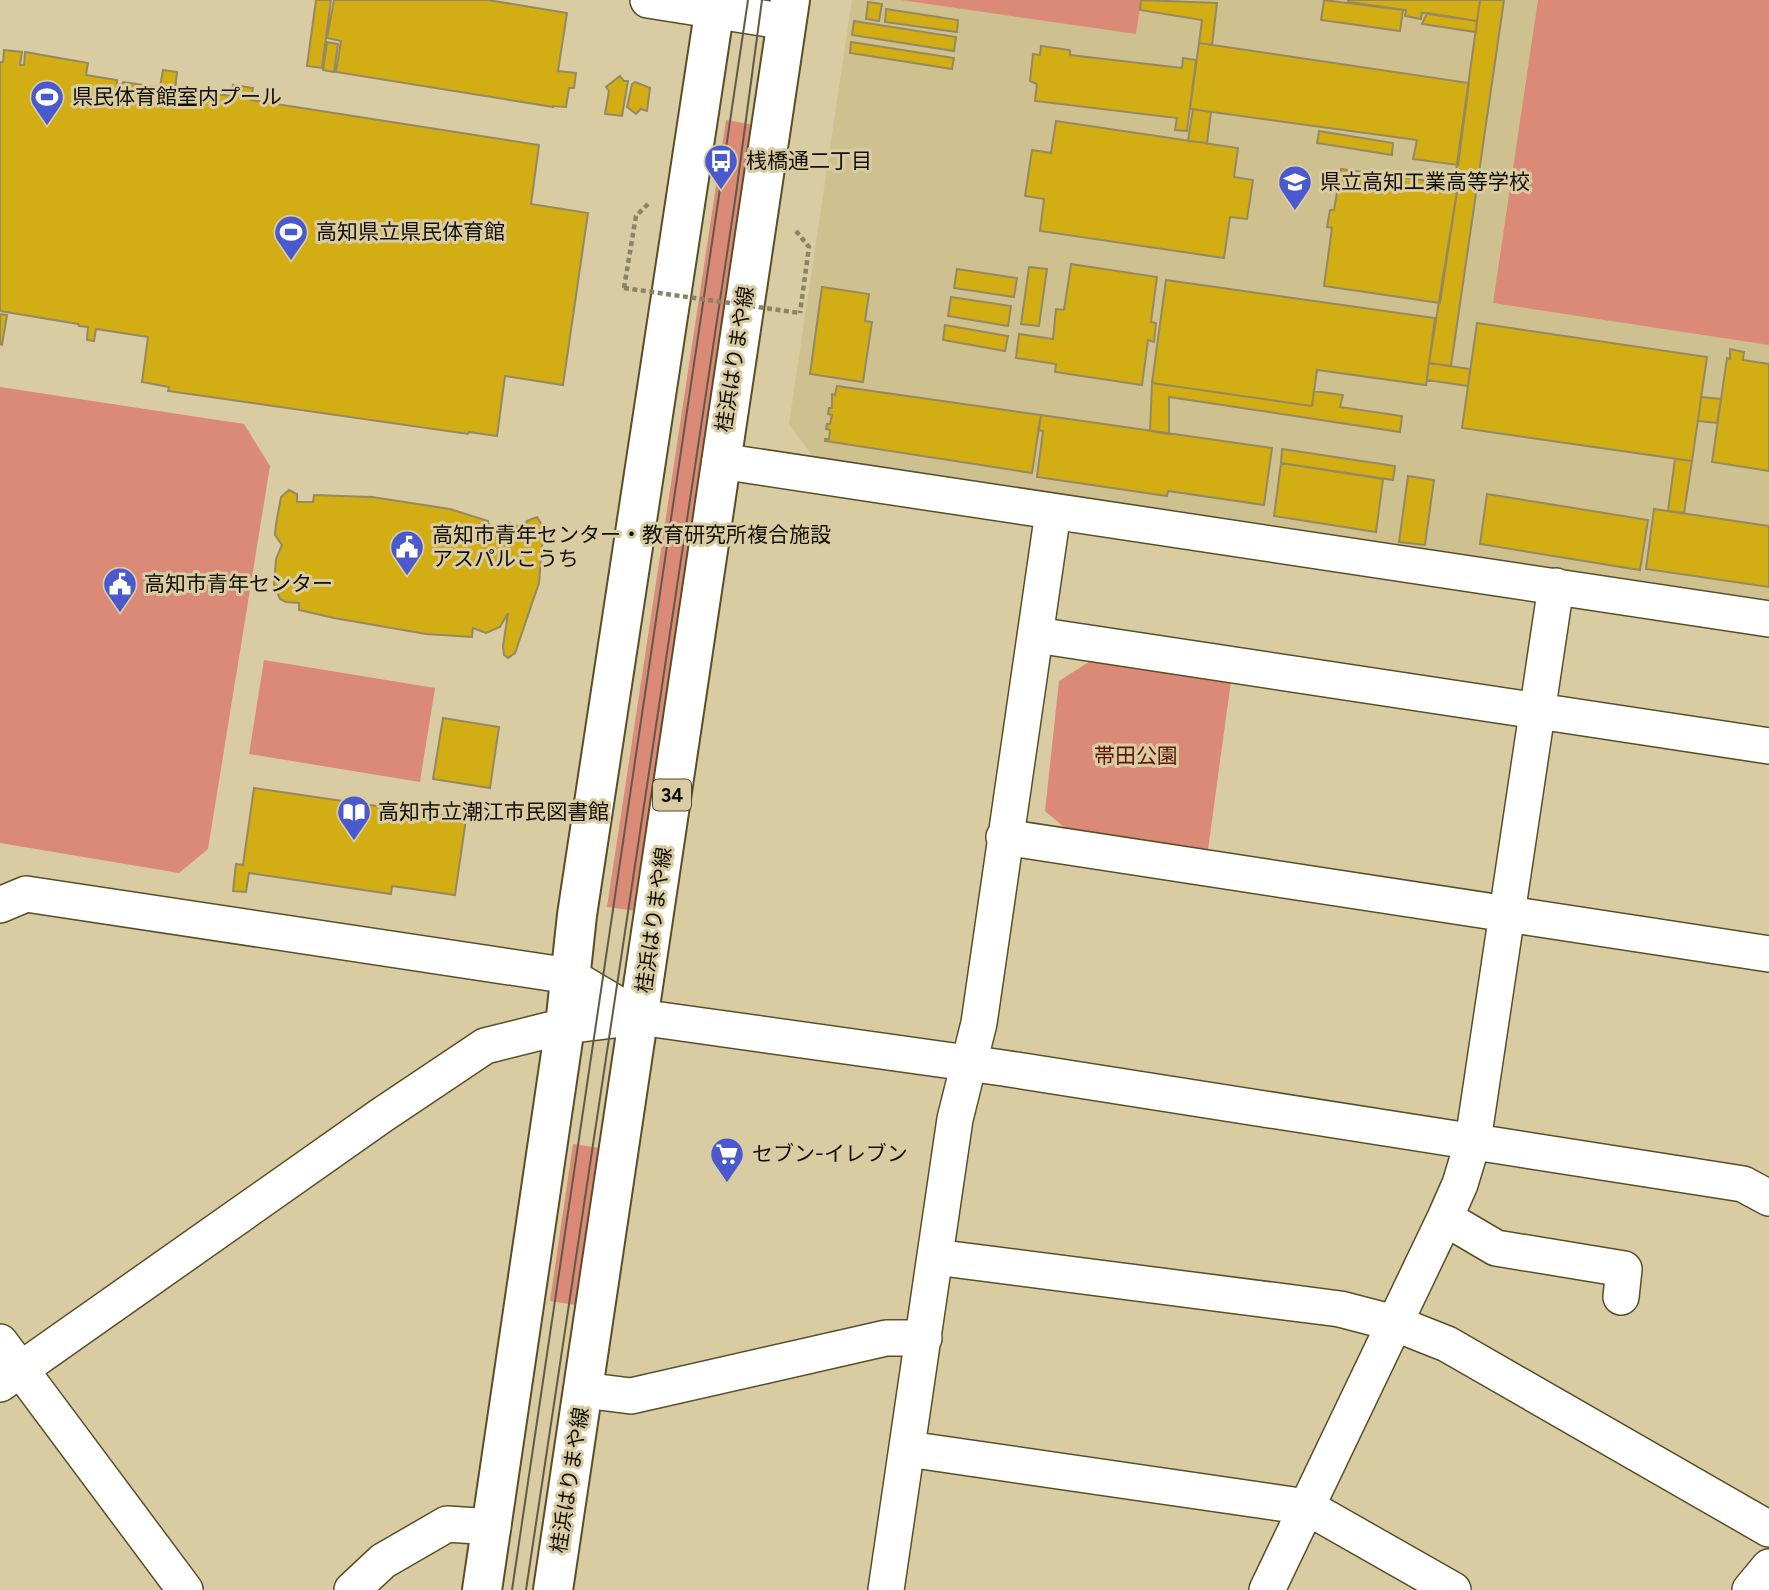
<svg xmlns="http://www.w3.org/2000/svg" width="1769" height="1590" font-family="Figtree,'Noto Sans JP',sans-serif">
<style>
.built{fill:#cfc090}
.green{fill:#db8a78}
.building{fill:#d2ad13;stroke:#958961;stroke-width:2}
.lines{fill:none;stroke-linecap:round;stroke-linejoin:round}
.minor-casing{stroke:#5a4e28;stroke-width:38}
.major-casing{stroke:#5a4e28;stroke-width:42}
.path{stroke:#8c8264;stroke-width:4.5;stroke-dasharray:5 3.5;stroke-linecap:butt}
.minor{stroke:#fff;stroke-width:35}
.major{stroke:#fff;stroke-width:38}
.tram{stroke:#625a42;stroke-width:2}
.path-bridge{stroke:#8c8264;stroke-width:4.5;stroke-dasharray:5 3.5;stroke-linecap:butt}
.labels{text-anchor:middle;stroke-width:6;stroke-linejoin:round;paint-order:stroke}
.shield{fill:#d9cca2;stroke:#4e4732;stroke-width:2}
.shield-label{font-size:19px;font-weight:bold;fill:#130e02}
.poi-label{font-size:21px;fill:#130e02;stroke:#d9cca2;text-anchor:start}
.street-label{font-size:21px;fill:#130e02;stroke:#d9cca2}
.park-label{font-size:21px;fill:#611608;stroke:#d9cca2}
</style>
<rect width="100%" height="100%" fill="#d9cca2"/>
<path class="built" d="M852 0H1769V604L814 458 789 424Z"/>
<path class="green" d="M901 0H1141L1136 34Z
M1538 0H1769V345L1493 303Z
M726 120 754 125 637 911 607 907Z
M0 387 244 424 270 466 208 849 179 873 0 843Z
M264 660 435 688 420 782 249 754Z
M1092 660 1231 681 1207 857 1071 833 1045 811 1059 681Z
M573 1144 600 1148 576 1305 550 1301Z"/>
<path class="building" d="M316 0H331L322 68 307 66Z
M334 0H488L567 13 558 71 576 73 574 88H569L566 107 553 106V107L336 72 341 41 327 38Z
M1141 0 1217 3 1212 45 1199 43 1202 20 1140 10Z
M1324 0 1403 10 1400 31 1321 20Z
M1348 0H1480L1477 21 1422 13 1421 19 1405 16 1406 10 1348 2Z
M1480 0H1504L1451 366 1429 363 1458 185H1454Z
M868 2 882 4 879 21 866 19Z
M886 9 958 20 957 32 885 22Z
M1427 13 1477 21 1476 32 1422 24Z
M854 21 956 37 954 51 852 35Z
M327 42 338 44 334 72 323 70Z
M851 42 954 58 952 69 850 53Z
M1199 43 1469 83 1458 165 1413 159 1417 140 1190 109Z
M1041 46 1070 50V55L1182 68 1183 58 1196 60 1187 131 1175 130 1177 118 1035 101 1037 84 1030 81 1033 54 1040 55Z
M4 50 22 52 20 65H24L25 52 88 63 86 75 117 80V84L122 85 123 82 180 90V94H184L185 89 231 96 233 85 253 88 251 100 539 145 531 204 588 213 563 385 505 376 497 436 469 432 468 434 168 391 169 387 142 382 148 337 96 329 94 341 87 340 88 327 79 326 78 324 0 311V62H3Z
M163 70 177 72 175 90 160 87Z
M620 76 624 81H628L622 116 605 114 609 91 606 87Z
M635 82 650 88 647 111 641 109 636 114 627 107 632 84Z
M1193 109 1211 112 1207 143 1188 141Z
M1056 121 1238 148 1234 177 1253 180 1247 219 1230 217 1224 258 1040 231 1044 199 1025 196 1032 150 1051 153Z
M1319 131 1393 143 1392 155 1317 143Z
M1341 169 1458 185 1440 303 1324 286 1332 228 1327 227 1330 210H1334Z
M1071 264 1157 277 1151 322 1156 323 1154 342 1148 340 1142 385 1055 372 1056 364 1016 358 1019 334 1053 339 1056 309 1064 310Z
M1029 267 1047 269 1039 326 1021 324Z
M957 269 1017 278 1014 297 954 288Z
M1166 280 1435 318 1426 385 1317 370 1312 406 1152 383Z
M822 287 869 294 865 321 872 322 863 382 810 374Z
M951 297 1011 306 1008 326 948 316Z
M0 314 7 315 2 345 0 344Z
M1477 323 1707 357 1692 461 1462 428Z
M945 325 1008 336 1005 351 943 340Z
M1730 349 1744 352 1743 360 1769 364V471L1712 462 1727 358 1730 359Z
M1429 363 1470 369 1468 386 1427 380Z
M1152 383 1312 406 1314 391 1343 395 1340 407 1402 416 1400 432 1169 397V434L1150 431Z
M837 386 1041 415 1032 473 825 441V439H829L830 430 826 429 827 424H830L832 415 828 414 829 408H832V394L835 395Z
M1701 397 1721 399 1717 423 1698 421Z
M1041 415 1272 448 1264 505 1168 491 1167 496 1037 477 1043 431 1038 430Z
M1282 449 1395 466 1393 480 1281 463Z
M1675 459 1692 461 1684 513 1668 511Z
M1281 463 1383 479 1376 532 1274 516Z
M1408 476 1434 480 1425 545 1399 542Z
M289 490 297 494V502H313L314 495 372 497 450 509 488 521 489 526 504 530 509 523 518 526 521 531 527 521 537 517 542 525 543 535 539 583 515 653 508 658 504 655 503 646 508 613 500 627 486 633 473 628 472 637 426 634 334 618 299 610V603L286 602 280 599 274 584 276 559 282 545 275 535 276 524 281 497Z
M1487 494 1648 520 1640 570 1480 544Z
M1654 509 1769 526V587L1646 569Z
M443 718 499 727 490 788 433 779Z
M254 788 466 819 455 895 392 886 391 894 249 873 246 892 233 891 236 864 243 865Z"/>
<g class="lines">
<g class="minor-casing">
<path id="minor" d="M648 0 787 22
M720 461 1769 619
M1036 635 1769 746
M1004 837 1769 954
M0 905 26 894 570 976 639 1017
M1445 1218 1496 1248 1624 1269 1621 1297
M935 1257 1340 1309 1394 1323 1447 1344 1769 1529
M0 1342 185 1590
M0 1384 382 1115 485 1046 565 1026 639 1017 1003 1068 1743 1184 1769 1198
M583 1390 631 1396 886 1338H924
M908 1449 1307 1507 1453 1590
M352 1590 383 1561 447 1524 493 1527
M886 1590 955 1119 979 1023 1053 512
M1267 1590 1445 1218 1460 1184 1473 1141 1556 586
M1750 1590 1769 1567"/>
</g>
<g class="major-casing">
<path id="major" d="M482 1590 565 1026 577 915 716 0
M553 1590 790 0"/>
</g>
<path class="path" d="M796 231 809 247 800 313
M624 288 636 216 648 204"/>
<use href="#minor" class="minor"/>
<use href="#major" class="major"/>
<path class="tram" d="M512 1590 748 0
M526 1590 736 194 762 0"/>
<path class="path-bridge" d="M624 288 800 313"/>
</g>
<defs>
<g id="stadium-pin" transform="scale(1.75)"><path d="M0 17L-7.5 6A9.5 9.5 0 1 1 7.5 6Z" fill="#4a59ce" stroke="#d9cca2"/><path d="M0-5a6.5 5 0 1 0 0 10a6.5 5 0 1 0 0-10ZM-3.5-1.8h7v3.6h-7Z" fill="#fff"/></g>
<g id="bus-pin" transform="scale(1.75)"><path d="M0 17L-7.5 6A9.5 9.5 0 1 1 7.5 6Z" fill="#4a59ce" stroke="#d9cca2"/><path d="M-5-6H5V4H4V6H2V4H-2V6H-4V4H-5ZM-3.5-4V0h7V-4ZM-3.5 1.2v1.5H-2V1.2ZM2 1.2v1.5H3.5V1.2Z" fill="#fff"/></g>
<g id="school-pin" transform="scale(1.75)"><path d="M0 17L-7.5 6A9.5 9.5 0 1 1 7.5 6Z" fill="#4a59ce" stroke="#d9cca2"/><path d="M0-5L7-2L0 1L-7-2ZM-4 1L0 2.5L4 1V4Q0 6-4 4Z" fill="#fff"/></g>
<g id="civic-pin" transform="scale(1.75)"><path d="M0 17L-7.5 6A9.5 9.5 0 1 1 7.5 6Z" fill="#4a59ce" stroke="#d9cca2"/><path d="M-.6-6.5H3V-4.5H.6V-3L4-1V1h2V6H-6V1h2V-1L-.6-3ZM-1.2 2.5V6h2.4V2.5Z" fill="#fff"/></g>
<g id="library-pin" transform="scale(1.75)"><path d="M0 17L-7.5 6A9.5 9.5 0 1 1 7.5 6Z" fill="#4a59ce" stroke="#d9cca2"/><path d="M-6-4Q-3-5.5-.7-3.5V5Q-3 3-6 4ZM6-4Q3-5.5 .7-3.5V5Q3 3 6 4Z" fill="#fff"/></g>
<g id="supermarket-pin" transform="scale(1.75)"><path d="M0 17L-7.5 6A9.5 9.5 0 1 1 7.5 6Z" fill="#4a59ce" stroke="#d9cca2"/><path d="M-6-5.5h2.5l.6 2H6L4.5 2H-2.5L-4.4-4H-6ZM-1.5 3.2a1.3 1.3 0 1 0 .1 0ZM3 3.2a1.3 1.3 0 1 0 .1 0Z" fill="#fff"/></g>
</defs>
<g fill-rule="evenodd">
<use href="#stadium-pin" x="47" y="97"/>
<use href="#bus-pin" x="721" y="161"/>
<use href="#school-pin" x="1295" y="182"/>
<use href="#stadium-pin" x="291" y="232"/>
<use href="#civic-pin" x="407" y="547"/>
<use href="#civic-pin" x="120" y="584"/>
<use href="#library-pin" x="354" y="812"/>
<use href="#supermarket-pin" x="727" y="1154"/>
</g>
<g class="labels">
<rect class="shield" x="653" y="779.5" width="38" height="31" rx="5"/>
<g class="shield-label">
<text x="672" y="802">34</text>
</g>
<g class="poi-label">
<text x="72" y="104">県民体育館室内プール</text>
<text x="746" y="168">桟橋通二丁目</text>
<text x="1320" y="189">県立高知工業高等学校</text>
<text x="316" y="239">高知県立県民体育館</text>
<text x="432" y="542">高知市青年センター・教育研究所複合施設<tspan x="432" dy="24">アスパルこうち</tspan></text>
<text x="144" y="591">高知市青年センター</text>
<text x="378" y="819">高知市立潮江市民図書館</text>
<text x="752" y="1161">セブン-イレブン</text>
</g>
<g class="street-label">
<text transform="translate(735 359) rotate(-81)" y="7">桂浜はりまや線</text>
<text transform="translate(654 920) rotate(-82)" y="7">桂浜はりまや線</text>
<text transform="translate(570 1480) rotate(-81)" y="7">桂浜はりまや線</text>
</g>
<g class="park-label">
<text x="1136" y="763">帯田公園</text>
</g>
</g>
</svg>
